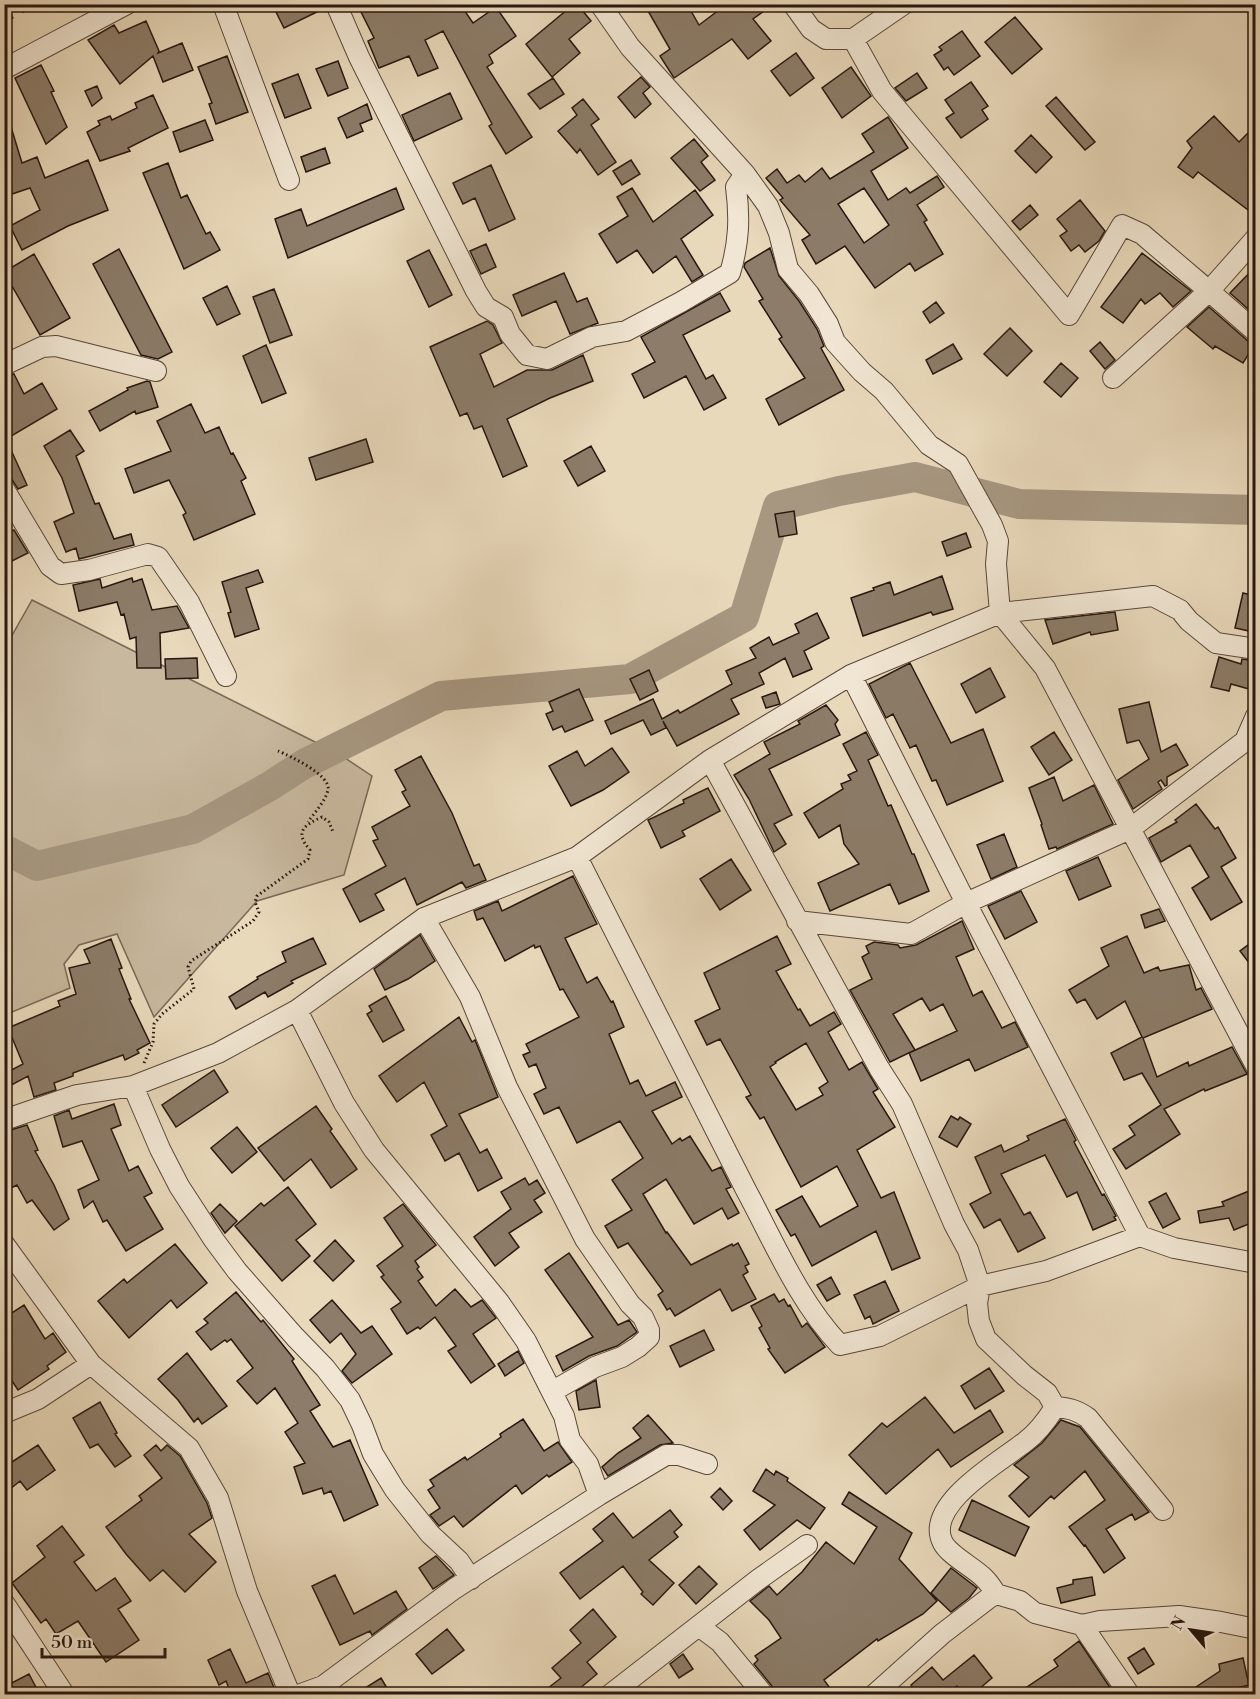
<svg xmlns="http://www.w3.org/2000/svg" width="1260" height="1699" font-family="'Libre Bodoni',serif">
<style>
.green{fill:#c8b89e;stroke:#786857;stroke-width:1.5}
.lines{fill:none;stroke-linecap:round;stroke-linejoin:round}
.river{stroke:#a79781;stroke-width:30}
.building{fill:#8c7c69;stroke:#281710;stroke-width:1.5;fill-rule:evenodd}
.street-casing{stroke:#58483b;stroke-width:22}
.path{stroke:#281710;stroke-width:3;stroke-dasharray:1.5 3;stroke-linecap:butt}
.street{stroke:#f1e6d3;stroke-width:20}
.rail{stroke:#281710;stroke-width:4.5;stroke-dasharray:10 10;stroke-linecap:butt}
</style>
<rect width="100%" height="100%" fill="#e9d9bb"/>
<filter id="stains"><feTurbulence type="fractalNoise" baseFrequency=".00333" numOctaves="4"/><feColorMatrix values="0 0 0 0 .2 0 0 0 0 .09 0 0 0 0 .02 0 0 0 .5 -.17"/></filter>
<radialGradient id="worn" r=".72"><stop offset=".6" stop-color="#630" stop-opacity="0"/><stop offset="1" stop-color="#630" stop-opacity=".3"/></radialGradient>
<path class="green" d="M32 600 339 754 372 776 344 875 257 901 154 1017 117 934 79 945 64 964 70 988 5 1015V648Z"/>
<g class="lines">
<path class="river" d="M4 849 37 866 193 829 270 786 304 764 441 696 630 679 744 617 778 506 839 491 915 477 1019 504 1256 510"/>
</g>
<path class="building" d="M272 4H289L291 9 300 4H324L325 8 284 28Z
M357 4H460L473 23 496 7 516 36 489 55 493 63 487 67 532 137 506 154 489 126 492 124 443 31 425 40 438 68 418 76 409 56 379 68 368 41 374 38Z
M574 4H577L591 21 569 39 580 53 552 77 526 44Z
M644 4H687L699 25 727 4H774L753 19 771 41 748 59 732 39 674 78 660 56 670 49Z
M1015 17 1042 49 1012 74 985 42Z
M146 21 159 51 158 53 182 43 193 70 163 82 153 56 120 84 88 40 114 25 119 33Z
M962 31 980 56 954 75 948 67 944 70 934 55 942 50 939 47Z
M796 53 814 78 790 96 771 71Z
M227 56 248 112 216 124 209 104 212 103 198 67Z
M338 61 348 88 328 96 316 69Z
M41 65 54 91 51 92 67 127 46 144 15 78Z
M851 67 871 96 842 118 822 88Z
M917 73 927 88 906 101 895 88Z
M298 74 311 108 285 118 272 84Z
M641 77 650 87 643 93 651 104 635 118 618 97Z
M553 78 564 94 540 109 528 94Z
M971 82 988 106 982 110 988 119 961 138 946 118 954 113 945 100Z
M97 86 102 98 92 106 85 91Z
M450 93 462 119 414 141 402 115Z
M153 95 168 128 128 148 130 151 100 161 87 132 100 125 98 121 110 116 112 120 137 108 135 103Z
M1056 97 1095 142 1085 150 1046 106Z
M583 99 599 119 591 125 616 162 598 175 580 149 577 153 558 131 577 115 572 108Z
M367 104 372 119 360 124 363 131 347 138 338 118Z
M1214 116 1239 142 1256 125V216L1198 172 1193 178 1178 167 1192 148 1187 141Z
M4 117H8L22 163 37 157 45 178 88 160 108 210 68 226 22 250 10 226 40 210 30 188 12 194 4 176Z
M888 117 908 148 871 171 888 200 906 188 910 193 937 176 944 187 917 205 927 220 924 222 943 254 915 271 910 263 875 288 845 246 816 264 802 240 810 235 780 200 783 198 766 178 777 169 787 183 799 175 805 182 822 168 830 179 874 152 862 134ZM864 188 889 225 864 243 838 204Z
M205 120 213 140 180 152 173 132Z
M1031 135 1052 157 1036 173 1015 151Z
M694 139 708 156 701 162 715 180 700 191 671 158Z
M325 148 330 163 306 172 301 157Z
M631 160 640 174 622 185 613 171Z
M168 163 181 198 187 195 206 234 210 232 220 250 184 269 143 173Z
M491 165 515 219 489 231 475 198 463 204 453 183Z
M396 188 404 209 288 258 275 219 301 209 307 226Z
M632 188 653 222 695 190 713 215 681 239 703 275 692 282 676 256 653 273 637 250 617 263 599 234 628 216 617 197Z
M1080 200 1105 231 1099 241 1085 252 1079 245 1071 251 1060 236 1067 231 1057 219Z
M1030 205 1038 215 1020 230 1012 221Z
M486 244 496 267 481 274 470 251Z
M770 248 779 276 799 301 817 329 824 346 821 348 844 390 779 425 766 399 805 378 779 339 782 337 759 301 763 299 744 267 745 263Z
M119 249 172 352 158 359 141 355 93 264Z
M429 250 452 295 429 307 407 261Z
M1142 253 1191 291 1173 307 1160 293 1145 304 1141 299 1123 323 1101 307Z
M34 254 70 318 40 335 4 272Z
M1256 266V316L1230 293Z
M564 273 577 302 587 298 598 323 570 334 556 301 522 316 513 295Z
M227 286 240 314 217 325 203 298Z
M274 289 292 335 270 343 253 297Z
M720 293 730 311 683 335 706 379 713 375 726 398 704 410 686 376 644 398 632 374 655 362 641 337Z
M936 302 944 313 930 323 923 312Z
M1209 307 1248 341 1255 344 1243 363 1215 346 1213 349 1187 327Z
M487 321 493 325 502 343 480 354 494 387 527 370H552L583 355 593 381 550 398 507 419 527 466 503 477 482 426 474 429 467 413 460 416 430 347Z
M1010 328 1032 351 1007 376 984 354Z
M1100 342 1115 360 1105 369 1090 351Z
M953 344 962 359 933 374 926 360Z
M266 345 286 393 262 403 243 356Z
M1061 363 1078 378 1061 397 1044 382Z
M14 374 24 394 42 383 57 409 6 439 27 485 18 489 4 467V377Z
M147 381 150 382 158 407 136 414 135 411 100 431 89 411 128 390 127 388Z
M191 404 205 433 219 427 231 454 233 453 246 478 241 481 255 514 194 540 183 515 186 513 169 480 134 493 125 469 171 451 157 421Z
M70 430 84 451 76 456 95 504 99 503 114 539 131 534 134 545 79 559 76 548 66 552 54 522 74 513 62 478 44 446Z
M366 439 373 462 316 480 309 458Z
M591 446 605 471 578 486 564 461Z
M794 511 797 534 779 537 775 514Z
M14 530 28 553 8 563 4 555V534Z
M966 533 971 547 947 556 942 542Z
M258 570 263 582 246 588 259 629 235 637 228 613 231 612 222 582Z
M942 576 953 609 933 615 931 612 863 636 851 598 874 590 873 588 890 582 894 595Z
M132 578 133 582 142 579 152 610 177 606 189 628 160 633 161 668H137L136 637 130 639 124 614 121 615 117 602 79 611 73 585 100 579 102 588Z
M1243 593 1256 596 1249 631 1235 628Z
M1115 612 1118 630 1091 635 1090 632 1053 644 1045 620Z
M817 613 829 638 804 651 812 669 793 677 785 658 759 673 764 684 731 699 739 714 677 746 663 721 666 728 651 735 643 720 611 734 605 721 653 699 662 719 678 710 680 713 732 684 726 671 756 658 750 648 769 637 773 645 799 633 795 624Z
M1219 657 1241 664 1242 659 1256 661V691L1231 684 1229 691 1211 687Z
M197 658 198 678 166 679 165 659Z
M910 663 951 743 983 729 1003 781 947 805 936 780 932 781 916 745 910 748 893 714 886 718 869 684Z
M990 668 1005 697 976 713 961 684Z
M649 670 658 691 640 700 630 679Z
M579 689 593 720 565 732 562 726 553 730 546 714 553 711 549 702Z
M776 692 780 704 766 708 762 697Z
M1149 702 1161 752 1176 744 1188 765 1167 777V785L1165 786 1161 780 1158 782 1162 789 1133 809 1118 780 1149 759 1139 740 1127 743 1119 709Z
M826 705 838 720 835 724 840 735 769 769 792 815 774 824 786 844 774 852 749 799 734 775 770 754 764 742 800 724 798 721Z
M866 732 878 755 868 760 888 806 891 805 912 854H914L929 891 899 904 890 884 830 911 818 883 859 864 844 844 840 825 819 838 804 813 843 789 841 784 851 780 848 775 857 771 843 744Z
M1054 732 1072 760 1049 775 1031 747Z
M612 748 629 772 603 790 571 806 549 766 577 751 585 766Z
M421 756 452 813 474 866 479 864 486 880 466 888 462 882 417 905 405 878 375 894 384 910 360 922 343 889 386 866 373 841 378 839 372 827 410 806 402 792 406 790 395 770Z
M1054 777 1063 801 1094 785 1113 824 1057 849 1056 847 1049 849 1041 825 1042 824 1029 788Z
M708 788 720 811 682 831 685 836 661 848 648 820 684 803 683 800Z
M1196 804 1215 829 1218 827 1236 858 1221 867 1242 902 1211 920 1192 888 1209 877 1190 845 1161 862 1149 838 1177 822 1175 820Z
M1004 834 1017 867 991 879 977 845Z
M1098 857 1111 886 1079 900 1066 871Z
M731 859 751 890 720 910 700 879Z
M573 876 597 924 565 938 587 983 597 977 611 1002 613 1001 624 1027 609 1034 630 1084 638 1080 646 1096 675 1082 682 1097 652 1111 672 1144 680 1138 682 1141 690 1136 712 1171 721 1167 731 1187 726 1189 739 1213 728 1219 722 1208 694 1224 666 1179 643 1194 666 1233 667 1232 691 1265 732 1244 733 1246 738 1243 749 1264 745 1266 748 1272 743 1275 756 1299 732 1311 720 1289 675 1316 670 1308 667 1310 658 1295 663 1291 628 1243 618 1248 605 1226 632 1210 612 1180 643 1158 620 1121 577 1143 559 1107 544 1114 534 1094 546 1088 536 1064 529 1067 523 1055 530 1052 526 1044 579 1017 563 989 560 990 540 946 535 948 534 945 505 961 483 918 477 920 474 911 498 901 502 911Z
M1021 891 1037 922 1005 939 988 906Z
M1159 909 1165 921 1145 928 1141 915Z
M962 921 974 949 956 957 973 996 982 991 1002 1028 1015 1022 1028 1047 975 1071 969 1059 921 1081 909 1053 957 1031 943 1004 930 1011 922 998 893 1014 915 1050 890 1062 850 990 872 979 862 957 869 953 866 946 874 942 898 945 900 948 916 945Z
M420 935 435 961 408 979 385 990 374 969Z
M777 936 791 964 776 971 798 1010 800 1009 810 1026 834 1012 841 1024 828 1032 849 1070 862 1062 878 1089 873 1092 895 1127 857 1150 881 1198 894 1192 920 1258 892 1270 876 1231 812 1266 795 1234 791 1236 776 1210 802 1196 820 1227 858 1206 837 1166 801 1187 764 1117 760 1119 746 1097 751 1095 720 1039 707 1045 695 1021 720 1009 704 973ZM806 1043 828 1082 819 1088 823 1095 796 1110 770 1067 776 1063 775 1062Z
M1127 936 1144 973 1158 967 1160 971 1189 965 1196 990 1201 988 1212 1009 1143 1038 1157 1077 1188 1062 1189 1066 1232 1047 1247 1074 1205 1091 1204 1089 1164 1109 1180 1134 1126 1169 1113 1149 1135 1135 1129 1126 1161 1105 1142 1073 1124 1080 1111 1053 1142 1037 1125 1001 1097 1019 1085 999 1077 1003 1069 990 1109 966 1101 948Z
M313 938 326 964 291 981 293 983 268 997 265 992 236 1009 229 997 258 979 257 977 286 962 282 952Z
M111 939 122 968 119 969 131 999H129L150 1043 137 1050 139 1053 125 1060 123 1055 73 1073V1076L54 1083 56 1090 34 1097 28 1076 4 1089V1074L23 1064 8 1028 60 1006 58 1001 76 994 69 968 90 963 84 950Z
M1256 939V972L1240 951Z
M386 996 404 1030 383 1042 367 1014 372 1011 369 1006Z
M459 1017 472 1042 475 1040 498 1097 459 1114 480 1153 487 1149 502 1178 478 1191 459 1153 445 1161 431 1135 447 1126 424 1082 397 1102 379 1076Z
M214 1070 228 1092 176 1127 162 1105Z
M114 1104 121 1125 111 1129 129 1171 138 1166 152 1193 144 1197 163 1229 126 1251 107 1220 103 1222 93 1201 84 1208 78 1190 99 1180 82 1141 63 1147 54 1116 69 1110 72 1119Z
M316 1106 332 1129 330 1131 357 1169 331 1188 311 1159 284 1181 258 1148Z
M951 1116 958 1120 960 1117 971 1124 957 1147 939 1137Z
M1065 1119 1076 1140 1074 1142 1102 1195 1104 1194 1116 1216 1114 1217 1116 1220 1093 1230 1077 1192 1067 1197 1045 1155 1001 1174 1024 1215 1030 1212 1045 1238 1018 1252 1000 1219 984 1228 970 1204 991 1193 975 1157 1001 1145 1004 1152 1029 1140 1027 1136Z
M27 1125 38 1150 35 1151 54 1185 69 1219 54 1230 32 1200 27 1203 17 1185 11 1188 4 1176V1132Z
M237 1127 257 1152 232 1173 211 1148Z
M525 1178 529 1185 537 1180 545 1193 534 1200 542 1212 509 1233 519 1247 495 1266 474 1237 511 1209 501 1192Z
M288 1187 316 1224 296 1240 310 1256 282 1281 235 1226 261 1203 264 1206Z
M1249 1191 1256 1206V1221L1234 1230 1229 1218 1200 1223 1198 1211 1224 1206 1222 1202Z
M1166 1193 1180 1219 1163 1228 1149 1202Z
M220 1204 237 1221 225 1233 211 1213Z
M403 1204 436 1245 415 1261 419 1267 417 1269 423 1277 418 1281 436 1306 455 1289 471 1307 482 1300 496 1318 473 1334 495 1366 471 1383 448 1351 456 1346 435 1317 420 1329 418 1327 407 1334 391 1309 401 1302 381 1277 384 1275 377 1266 403 1246 384 1218Z
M335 1240 354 1261 333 1281 314 1261Z
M175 1244 207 1283 177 1308 171 1300 129 1338 98 1301 124 1279 127 1283Z
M569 1253 618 1325 629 1320 637 1332 617 1346 589 1356 563 1371 556 1356 593 1337 545 1270Z
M831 1277 840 1294 827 1301 817 1285Z
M885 1281 899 1311 873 1324 870 1316 865 1319 854 1295Z
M236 1292 261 1322 263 1320 294 1359 292 1361 320 1405 310 1411 333 1447 350 1440 378 1505 344 1521 331 1491 324 1494 322 1488 303 1494 294 1467 305 1463 285 1432 298 1423 275 1388 257 1404 237 1381 253 1368 231 1339 227 1342 225 1340 211 1350 196 1332 208 1323 204 1319Z
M774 1294 779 1302 784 1299 788 1306 790 1305 802 1327 807 1323 825 1347 785 1373 768 1349 770 1348 759 1328 762 1326 751 1306Z
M332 1300 361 1333 372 1326 392 1354 352 1383 342 1371 356 1354 341 1333 330 1343 310 1320Z
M24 1305 45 1339 53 1333 66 1352 47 1366 49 1369 18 1390 4 1369V1318Z
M704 1330 714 1350 680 1367 670 1346Z
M518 1351 524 1363 505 1376 498 1364Z
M187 1353 227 1406 202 1424 198 1418 194 1422 178 1400 158 1379Z
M989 1368 1004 1391 975 1409 961 1386Z
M596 1380 600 1407 579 1410 576 1391Z
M925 1397 954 1433 990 1410 1003 1432 951 1467 938 1449 886 1494 849 1455 882 1423 887 1427Z
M100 1402 117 1433 115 1434 131 1456 115 1467 98 1444 90 1448 73 1418Z
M648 1415 673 1443 660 1445 608 1476 602 1467 618 1453 641 1438 633 1428Z
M523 1419 544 1451 558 1442 572 1462 549 1477 547 1475 522 1494 516 1485 463 1527 454 1516 439 1526 430 1515 440 1508 428 1490 434 1486 430 1480 465 1457 467 1460 501 1437 500 1434Z
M1061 1420 1080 1427 1149 1512 1135 1520 1132 1514 1106 1529 1125 1558 1104 1573 1085 1545 1084 1546 1069 1527 1105 1500 1085 1471 1054 1499 1051 1496 1029 1517 1009 1496 1029 1477 1014 1465 1042 1443Z
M38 1445 55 1470 27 1490 20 1481 4 1494V1467Z
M156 1445 161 1451 167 1445 180 1456 207 1503 212 1518 189 1534 216 1562 185 1592 163 1570 150 1581 126 1554 106 1527 142 1500 139 1496 162 1478 144 1455Z
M766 1469 774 1475 776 1471 788 1478 787 1481 825 1508 810 1529 797 1520 760 1550 744 1530 775 1505 753 1491Z
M720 1488 732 1501 723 1510 711 1497Z
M849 1492 912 1533 899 1559 937 1601 923 1614 878 1641 877 1639 824 1680 835 1695H775L772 1686 754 1664 758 1660 755 1656 781 1638 769 1620 750 1601 769 1586 777 1595 802 1572 826 1542 854 1564 877 1527 842 1504Z
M972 1500 1029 1527 1015 1556 959 1530Z
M670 1510 682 1525 674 1532 678 1537 649 1560 674 1583 653 1605 641 1594 643 1592 623 1566 580 1599 560 1573 603 1541 593 1529 613 1513 633 1538Z
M62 1526 84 1555 74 1562 96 1591 115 1578 131 1601 118 1609 139 1640 106 1662 78 1621 56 1634 46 1619 41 1623 12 1583 45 1557 37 1546Z
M436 1556 454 1575 433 1589 419 1568Z
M699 1566 717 1584 696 1604 679 1585Z
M951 1568 977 1588 969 1598 951 1612 931 1593Z
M335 1575 354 1614 396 1591 407 1609 372 1635 370 1631 340 1645 312 1586Z
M1092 1577 1095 1595 1061 1603 1057 1588 1073 1584V1580Z
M593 1609 616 1637 587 1662 597 1674 579 1689 584 1695H539L561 1678 552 1668 581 1643 570 1630Z
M447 1629 464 1650 432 1674 416 1654Z
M1079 1641 1115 1695H1015L1058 1666 1054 1660Z
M1144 1648 1154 1664 1138 1674 1128 1658Z
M230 1649 246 1683 268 1673 277 1695H222L230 1691 226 1681 219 1685 208 1660Z
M683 1654 693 1669 679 1678 670 1664Z
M974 1655 992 1678 972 1695H964L957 1686 951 1691 954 1695H903L912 1686 911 1685 932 1667 943 1680Z
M1243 1658 1249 1685 1208 1695H1184L1220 1671 1219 1664Z
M29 1674 40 1695H4V1687Z
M381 1678 391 1695H354Z"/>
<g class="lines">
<g class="street-casing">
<path id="street" d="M223 4 289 180
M336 4 359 57 476 291 486 307 503 317 510 334 527 355 547 359 592 337 626 331 681 302 730 273C739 243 740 218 736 187L745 174
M600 4 630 47 745 174 768 206 779 233 788 269 809 294 828 324 835 342 862 372 884 391 929 445 958 464 992 525 998 541 996 564 1000 613 1045 668 1256 1066
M793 4 811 29 826 39H853L882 91 1069 315 1122 225 1142 234 1209 291 1113 378
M853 39 904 4
M4 69 127 4
M1256 238 1209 291 1256 332
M4 365 42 347 56 346 156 371
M4 489 50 566 61 574 89 570 148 554 158 557 189 602 226 676
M851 675 966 903 1140 1236
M710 760 879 1068 902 1104 954 1224 968 1250 980 1286 977 1303 979 1321 986 1339 1024 1375 1047 1393 1055 1407
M577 857C633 968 689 1079 746 1190 774 1242 799 1302 840 1345L880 1336 980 1286 1046 1271 1140 1236 1174 1248 1256 1263
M424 918 470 997 507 1087 585 1239 630 1304 643 1317 649 1330V1337L638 1347 622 1357 595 1367 553 1391
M797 921 911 934 966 903 1130 829 1245 741 1256 716
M297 1010 344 1103 374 1150 499 1302 526 1341 564 1416 570 1440 588 1464 599 1495
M133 1086 160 1149 179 1186 214 1240 237 1271 295 1337 325 1368 350 1400 362 1425 373 1454 395 1490 430 1534 459 1561 471 1579
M4 1120 77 1095 133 1086 218 1053 297 1010 424 918 577 857 710 760 851 675 1000 613 1153 596 1180 610 1189 621 1216 643 1256 649
M4 1244 91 1364 189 1448 218 1498 247 1591 290 1694
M1055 1407C1069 1408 1077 1410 1088 1418L1163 1510
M4 1413 38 1399 91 1364
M996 1594C993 1589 990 1584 985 1579 975 1568 950 1556 943 1543 923 1505 1001 1461 1025 1442 1037 1433 1047 1420 1055 1407
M4 1603 64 1694
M1082 1625 1129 1694
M700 1627 720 1642 763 1694
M301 1694 323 1686 454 1589 599 1495 666 1455H679L707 1464
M611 1694 759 1579 807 1545
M875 1694 942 1634 989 1598 996 1594 1020 1601 1035 1613 1082 1625 1100 1621 1179 1616 1221 1622 1256 1629"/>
</g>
<path class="path" d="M278 751C290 756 331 775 328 790 325 802 314 813 308 822
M144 1063 153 1042 154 1024 162 1014 194 989 188 967 191 961 253 921 259 912 255 902 257 896 308 859 310 850C294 832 304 825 322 817L329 822 333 832"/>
<use href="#street" class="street"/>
<path class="rail" d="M4 21 35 4"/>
</g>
<rect width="1260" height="1699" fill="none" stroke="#e9d9bb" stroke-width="24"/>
<rect x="6" y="6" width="1248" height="1687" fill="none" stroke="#281710" stroke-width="3"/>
<rect x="12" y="12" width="1236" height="1675" fill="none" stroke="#281710" stroke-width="1.5"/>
<g transform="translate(1191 1630) rotate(299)" stroke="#f1e6d3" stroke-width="4.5" paint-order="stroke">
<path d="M0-4.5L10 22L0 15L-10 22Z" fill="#281710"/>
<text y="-9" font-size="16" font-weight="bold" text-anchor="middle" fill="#281710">N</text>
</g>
<path d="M42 1648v9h123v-9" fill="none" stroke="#281710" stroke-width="3"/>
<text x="51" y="1648" font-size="18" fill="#281710" stroke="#f1e6d3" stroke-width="4.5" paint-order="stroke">50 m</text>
<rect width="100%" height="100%" filter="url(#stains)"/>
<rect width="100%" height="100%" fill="url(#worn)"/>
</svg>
